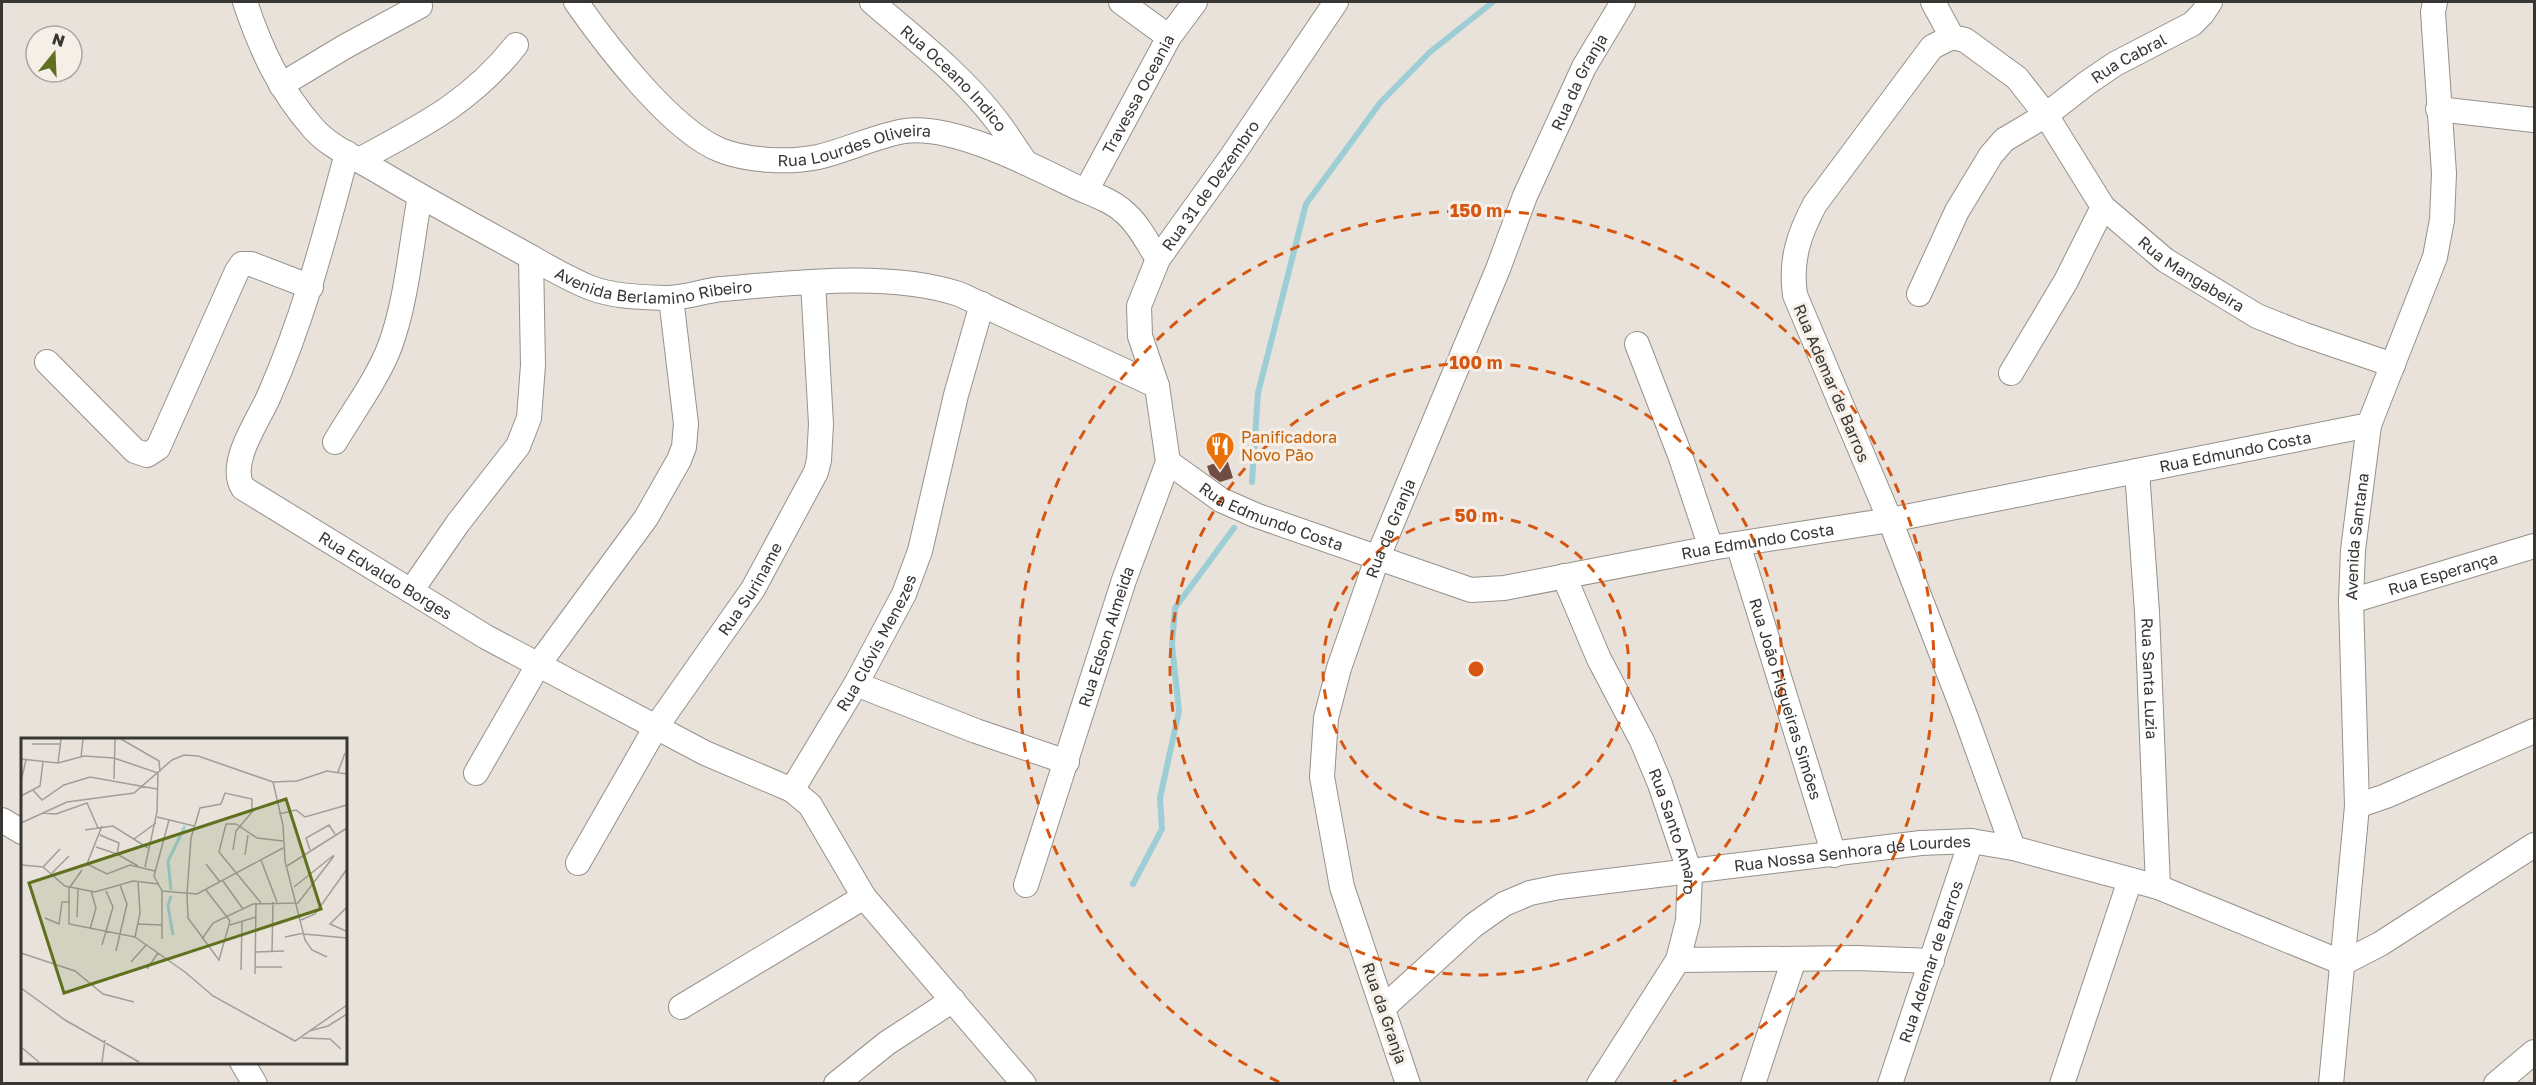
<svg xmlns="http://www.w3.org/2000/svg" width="2536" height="1085" font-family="'Golos Text',sans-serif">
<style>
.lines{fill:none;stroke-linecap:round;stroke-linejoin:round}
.stream{stroke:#9eced5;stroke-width:6}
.building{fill:#704c44}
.minor-casing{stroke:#96918a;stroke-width:26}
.minor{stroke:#fff;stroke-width:24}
.ring{fill:none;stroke:#d65610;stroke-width:3;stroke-dasharray:10 8}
.labels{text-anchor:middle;stroke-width:6;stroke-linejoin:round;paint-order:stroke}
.street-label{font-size:16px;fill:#383633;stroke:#f5efe8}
.food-label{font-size:16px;fill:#c56008;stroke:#f5efe8;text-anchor:start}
.inset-river{fill:none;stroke:#9eced5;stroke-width:3}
.inset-road{fill:none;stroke:#a29d98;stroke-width:1.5}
.view{fill:#5f711f;fill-opacity:0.15;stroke:#5f711f;stroke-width:3}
.inset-edge{fill:none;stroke:#383633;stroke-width:3}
.centre{fill:#d65610;stroke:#f5efe8;stroke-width:3}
.ring-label{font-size:18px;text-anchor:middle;font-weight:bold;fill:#d65610;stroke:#f5efe8;stroke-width:6;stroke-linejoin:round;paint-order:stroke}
</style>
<rect width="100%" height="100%" fill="#e8e2db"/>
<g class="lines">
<path class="stream" d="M1252 482 1258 393 1306 204 1380 103 1430 52 1493 2
M1133 884 1162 829 1160 798 1179 711 1172 645 1175 608 1234 528"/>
</g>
<path class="building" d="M1227 459 1233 478 1220 482 1210 475 1207 466Z"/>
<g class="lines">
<g class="minor-casing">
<g id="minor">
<path id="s1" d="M245 2C261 50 279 89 313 128 330 148 359 159 381 173 423 198 467 222 511 246 537 260 563 277 591 288 615 297 643 297 667 298 685 298 703 291 721 289 793 283 889 271 959 294L1157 386"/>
<path id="s2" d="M576 2C606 45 671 130 720 150 748 161 789 163 818 157 848 150 875 136 905 131 953 124 1033 166 1076 187 1092 194 1111 200 1124 212 1139 224 1148 244 1158 259"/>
<path id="s3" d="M872 2C915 39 962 75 997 121 1007 134 1016 149 1026 163"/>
<path d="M1121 2 1169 37"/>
<path d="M1933 2 1952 37"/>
<path d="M281 85 346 46 420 6"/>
<path d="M2438 109 2534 120"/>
<path id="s4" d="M347 153C325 235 304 317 269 396 259 420 227 463 243 488L486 637 705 753 792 790 810 805 864 897 1024 1084"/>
<path d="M359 160C422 126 471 102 516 45"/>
<path id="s5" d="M1086 191 1169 37 1195 2"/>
<path id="s6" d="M1919 294 1957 211 1991 155 2004 140 2046 115 2087 83 2115 64 2192 24 2202 14 2210 2"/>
<path d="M1637 344 1680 455 1711 548"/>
<path d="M47 362 135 451 147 455 158 448 237 271 242 264H251L311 287"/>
<path d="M2011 373 2066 281 2103 207"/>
<path d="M335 442C353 411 377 380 390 346 407 300 411 244 420 196"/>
<path id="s7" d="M1168 462 1221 500 1255 515 1471 590 1504 588 1711 548 1890 520 2369 425"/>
<path id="s8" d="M2137 471 2147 612 2158 887"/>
<path id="s9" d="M1738 544 1834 855"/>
<path id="s10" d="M1564 576 1599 659 1642 741 1660 784 1690 873 1688 921 1678 960 1599 1084"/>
<path d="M411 591 458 523 518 446 529 418 533 365 531 257"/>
<path id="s11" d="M2351 601 2534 546"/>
<path d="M856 684 976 731 1067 762"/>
<path d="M476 773 538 665 646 518 679 460 684 447 686 424 671 298"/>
<path id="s12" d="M792 790 856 684 904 594 920 551 956 395 982 304"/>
<path d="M2357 806 2386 796 2534 731"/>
<path d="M2 820 22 832"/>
<path id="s13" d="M2013 848 1965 715 1890 520 1795 295C1790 260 1799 234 1815 204L1932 47 1952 37 1965 40 2017 78 2046 115 2103 207 2165 260 2257 316 2302 334 2393 365"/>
<path id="s14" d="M578 863 656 727 753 589 816 472 819 460 821 424 813 282"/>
<path id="s15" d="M1026 885 1124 580 1168 462 1157 386 1140 336 1139 306 1158 259 1232 156 1336 2"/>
<path d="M1678 960 1857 958 1932 961"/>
<path d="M681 1007 864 897"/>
<path id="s16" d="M1383 1008 1474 925 1504 904 1530 893 1559 887 1921 843 1971 841 2013 848 2158 887 2343 963 2380 944 2534 845"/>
<path d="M242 1062 255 1084"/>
<path d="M836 1084 887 1043 953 1000"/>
<path id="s17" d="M1408 1084 1342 887 1322 777 1326 718 1339 668 1377 559 1498 269 1525 196 1584 67 1623 2"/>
<path d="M1753 1084 1794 959"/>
<path id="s18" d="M1890 1084 1971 841"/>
<path d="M2062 1084 2130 880"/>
<path id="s19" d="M2331 1084 2357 806 2351 601 2353 550 2369 425 2435 257 2442 220 2444 173 2433 12 2435 2"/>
<path d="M2496 1084 2534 1052"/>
</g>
</g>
<use href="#minor" class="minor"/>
</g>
<g class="ring">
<circle cx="1476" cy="669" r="153"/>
<circle cx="1476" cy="669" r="306"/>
<path d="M1279 1082A458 458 0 1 1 1673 1082"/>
</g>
<defs>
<g id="restaurant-pin" transform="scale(1.5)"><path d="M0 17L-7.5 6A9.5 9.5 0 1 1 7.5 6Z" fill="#e8710a" stroke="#f5efe8"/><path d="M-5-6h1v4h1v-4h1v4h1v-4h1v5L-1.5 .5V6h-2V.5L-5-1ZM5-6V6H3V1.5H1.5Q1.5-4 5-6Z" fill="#fff"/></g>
</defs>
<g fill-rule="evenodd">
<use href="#restaurant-pin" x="1220" y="446"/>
</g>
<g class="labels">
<g class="street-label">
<text dy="6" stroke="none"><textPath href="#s6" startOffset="326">Rua Cabral</textPath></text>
<text dy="6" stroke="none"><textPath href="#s3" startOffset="112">Rua Oceano Indico</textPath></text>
<text dy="6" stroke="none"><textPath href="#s17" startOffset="1064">Rua da Granja</textPath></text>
<text dy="6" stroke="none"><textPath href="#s5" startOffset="110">Travessa Oceania</textPath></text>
<text dy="6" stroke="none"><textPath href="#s2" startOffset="346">Rua Lourdes Oliveira</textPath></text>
<text dy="6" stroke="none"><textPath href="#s15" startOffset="747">Rua 31 de Dezembro</textPath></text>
<text dy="6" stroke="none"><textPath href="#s13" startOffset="1252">Rua Mangabeira</textPath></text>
<text dy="6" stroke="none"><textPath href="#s1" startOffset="528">Avenida Berlamino Ribeiro</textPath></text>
<text transform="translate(1832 383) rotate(67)" y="6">Rua Ademar de Barros</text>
<text dy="6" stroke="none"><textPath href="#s7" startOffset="1108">Rua Edmundo Costa</textPath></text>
<text dy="6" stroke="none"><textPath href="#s7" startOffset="118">Rua Edmundo Costa</textPath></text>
<text dy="6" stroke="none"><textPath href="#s17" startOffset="579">Rua da Granja</textPath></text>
<text dy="6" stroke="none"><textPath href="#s19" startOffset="549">Avenida Santana</textPath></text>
<text dy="6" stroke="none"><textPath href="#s7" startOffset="622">Rua Edmundo Costa</textPath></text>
<text dy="6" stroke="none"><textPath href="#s11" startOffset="96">Rua Esperança</textPath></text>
<text dy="6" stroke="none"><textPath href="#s4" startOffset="522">Rua Edvaldo Borges</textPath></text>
<text dy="6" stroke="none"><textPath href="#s14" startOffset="324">Rua Suriname</textPath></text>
<text dy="6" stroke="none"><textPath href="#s15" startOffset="261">Rua Edson Almeida</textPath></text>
<text dy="6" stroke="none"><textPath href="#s12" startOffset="170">Rua Clóvis Menezes</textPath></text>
<text dy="6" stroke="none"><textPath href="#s8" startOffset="208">Rua Santa Luzia</textPath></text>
<text dy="6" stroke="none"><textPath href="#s9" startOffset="162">Rua João Filgueiras Simões</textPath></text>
<text dy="6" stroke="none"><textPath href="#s10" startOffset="279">Rua Santo Amaro</textPath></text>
<text dy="6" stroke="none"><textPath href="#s16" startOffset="513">Rua Nossa Senhora de Lourdes</textPath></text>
<text dy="6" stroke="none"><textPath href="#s18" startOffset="129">Rua Ademar de Barros</textPath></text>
<text transform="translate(1385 1013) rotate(71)" y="6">Rua da Granja</text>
</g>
<g class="food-label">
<text x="1241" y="443">Panificadora<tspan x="1241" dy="18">Novo Pão</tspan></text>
</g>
</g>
<g transform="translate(21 738)">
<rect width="326" height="326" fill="#e8e2db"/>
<path class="inset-river" d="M150 152 147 123 164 88M150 158 147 168 152 197"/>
<path class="inset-road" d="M100 1 138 23 139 34M11 6H39M60 19 62 1M0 21 37 25 63 18 93 20 137 35 136 74 124 129M37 25 40 1M317 34 324 15M93 41 94 1M0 43 5 22M252 44 262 87 264 123 284 202 291 212 306 219M12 52 21 62 43 47 69 39 136 51M0 58 19 48 22 24M21 75 35 76 66 65 77 90M258 76 275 72 284 79 326 67M136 79 173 88M0 85 46 64 113 55 151 22 163 17 177 18 252 44 276 43 306 33 326 36M81 88 66 126 86 136 109 127 134 133M64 92 92 88 127 110M113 101 135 85M75 109 96 116 98 105 79 97M289 112 285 100 308 87 314 96M96 116 117 128M224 117 227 97M240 122 256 164M0 124V187M185 126 199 144M1 127 22 129 44 148 74 154 112 143 138 146M266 128 326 90M22 129 39 111M31 135 48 118M202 143 222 171M48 149V186L114 199M49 149 61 132M273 149 313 117M185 152 209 183 198 222 167 180 166 156 170 100 179 70 200 66 204 55 231 61V74L215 93 212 112M141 153 176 156 262 110M240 165 198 114 205 86H215L236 100 262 103M56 179 57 151M24 180 38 186 41 164H49M280 182 294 176 326 131M117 186 141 187M209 187 235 179M69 191 75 170 70 153M325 193 309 186 326 169M283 196 326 200M114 199 164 234 192 258 274 303 326 267M114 199 119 175 117 143M264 199 283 195M141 201V153L133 138 148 82M181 201 192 185 232 166 277 165 313 118M81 207 92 169 85 153M95 213 106 166 99 147M235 214 263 213M251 214 252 164M0 215 54 233 82 256 113 264M110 224 125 207M234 229H261M126 231 137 215M220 232 221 183M234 236 235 165M0 250 44 282 118 324M288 293 307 288 326 276M281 300 309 301 320 311M0 309 18 324M81 324 84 302"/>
<path class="view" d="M265 61 300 171 43 255 8 145Z"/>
<rect width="326" height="326" class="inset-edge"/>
</g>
<circle cx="1476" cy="669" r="9" class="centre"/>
<g class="ring-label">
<text x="1476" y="217">150 m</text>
<text x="1476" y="369">100 m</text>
<text x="1476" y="522">50 m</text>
</g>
<rect width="2536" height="1085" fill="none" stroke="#383633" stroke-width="6"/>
<g transform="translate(54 54) rotate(18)"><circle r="28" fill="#f5efe8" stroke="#a9a5a0" stroke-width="1.5"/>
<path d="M0-4.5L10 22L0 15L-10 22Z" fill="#5f711f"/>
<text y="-9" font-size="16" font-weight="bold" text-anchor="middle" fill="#383633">N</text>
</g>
</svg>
